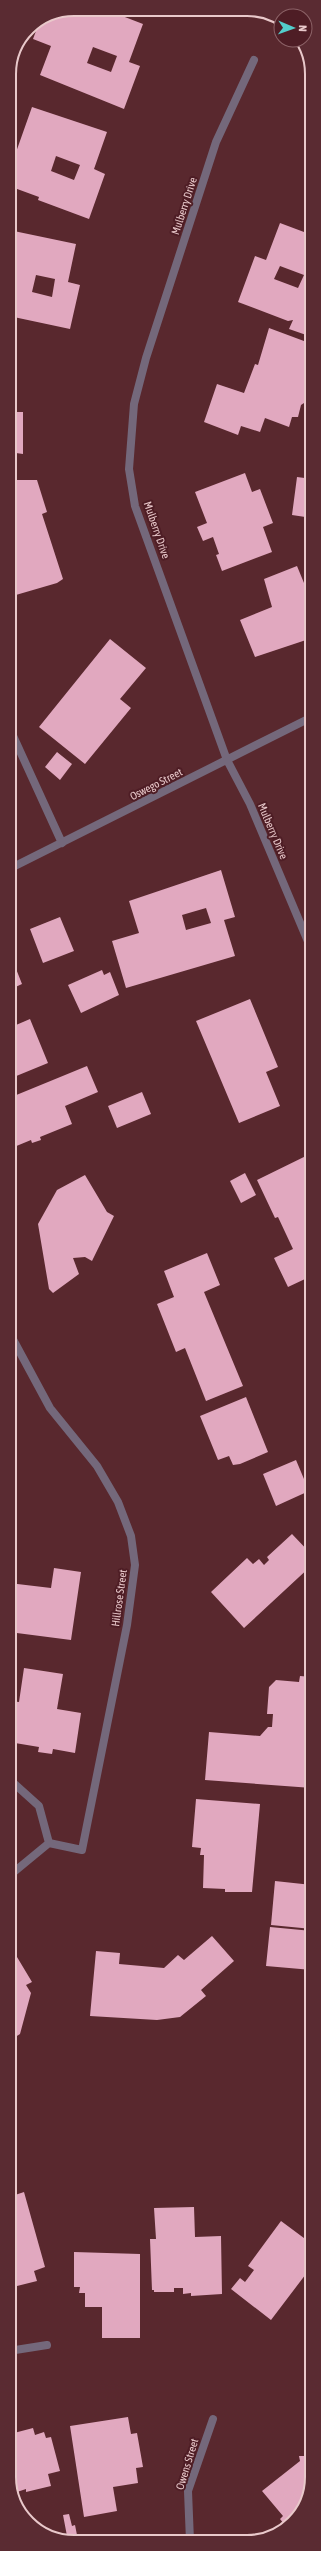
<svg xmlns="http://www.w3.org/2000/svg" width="321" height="2551" font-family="'Asap Condensed',sans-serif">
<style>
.building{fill:#e1a8bf;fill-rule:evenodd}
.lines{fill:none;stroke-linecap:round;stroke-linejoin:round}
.lane{stroke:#74687b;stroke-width:8}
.street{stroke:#74687b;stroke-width:8}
.labels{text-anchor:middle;stroke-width:4;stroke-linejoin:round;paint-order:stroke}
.street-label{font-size:11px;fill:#e9c9cb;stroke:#4e1d25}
.rim{fill:none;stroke:#e9c9cb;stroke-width:2}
</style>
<rect width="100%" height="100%" fill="#59282e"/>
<path class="building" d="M74 9H104L143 24 129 62 140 66 124 109 40 75 51 46 33 39 39 23 58 16 62 17 64 13ZM93 47 117 56 111 72 87 63Z
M143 10H156L147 16Z
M32 107 107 132 94 169 105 174 89 219 38 200 39 197 9 186V172ZM56 156 80 165 74 180 51 171Z
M280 223 312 235V337L289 329 293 320 288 321 238 302 255 256 266 260ZM280 266 304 275 298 288 274 279Z
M9 230 76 244 68 282 80 285 70 329 9 316ZM36 275 55 279 52 297 32 292Z
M269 328 312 344V362L306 378 312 380V406L304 403 301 405 298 417H292L289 427 265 418 260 432 241 426 238 435 204 422 217 384 244 393 255 364 258 365Z
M9 412H23V454L16 453V462L9 463Z
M245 473 252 492 260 489 273 523 263 527 272 552 222 571 216 555 219 554 213 537 203 541 197 527 207 523 195 492Z
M297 477 312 479V518L292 515Z
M14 480H37L47 512 42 514 63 579 57 583 9 597V482Z
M297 566 304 583 312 580V638L255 657 240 620 272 607 264 579Z
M110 639 146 668 120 699 131 708 85 764 39 727Z
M57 752 72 764 60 780 45 767Z
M221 870 235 917 224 920 235 956 126 988 112 941 139 933 129 901ZM206 908 211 923 186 930 182 915Z
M60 917 74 951 43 963 30 929Z
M9 951 22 984 9 990Z
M102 970 104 975 110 972 119 995 81 1013 68 985Z
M250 999 278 1067 266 1072 280 1106 239 1123 196 1021Z
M30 1019 48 1063 9 1079V1028Z
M87 1066 98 1092 65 1106 72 1124 40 1137 41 1140 32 1143 31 1140 14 1147 9 1135V1106L12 1105 9 1098Z
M142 1092 151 1114 117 1128 108 1106Z
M310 1154 312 1158V1295L305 1279 288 1287 274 1258 293 1249 278 1217 275 1218 257 1180Z
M245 1173 256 1195 241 1203 230 1181Z
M85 1175 107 1212 114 1216 92 1261 85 1257 73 1258 79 1274 53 1293 49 1289 38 1224 57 1190Z
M207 1253 220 1285 204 1292 243 1386 206 1401 185 1348 176 1352 157 1304 174 1297 164 1271Z
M246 1397 268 1452 240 1464 233 1465 229 1456 218 1460 200 1416Z
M296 1460 309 1491 276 1506 263 1474Z
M292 1534 312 1555V1565L244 1628 211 1592 247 1558 253 1564 259 1559 264 1565 269 1560 267 1557Z
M54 1568 81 1572 71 1640 9 1632V1583L51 1588Z
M24 1668 63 1674 57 1709 81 1713 75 1753 53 1749 52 1754 38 1752 39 1747 9 1742V1701L19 1702Z
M300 1676 312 1677V1788L205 1780 209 1732 260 1736 268 1727H272L273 1714H267L269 1687 276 1680 299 1682Z
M196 1799 260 1804 252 1892H225V1889L203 1888 204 1855H200L201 1848 192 1847Z
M275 1881 312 1885V1929L271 1925Z
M270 1927 312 1931V1970L266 1966Z
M212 1936 234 1961 201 1990 206 1996 180 2017 157 2020 90 2016 96 1951 120 1953 119 1964 164 1968 178 1955 184 1960Z
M14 1952 32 1982 26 1985 31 1993 20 2034 9 2041V1955Z
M24 2192 45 2267 34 2271 37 2281 9 2288V2197Z
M194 2207 195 2237 221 2236 222 2294 191 2296V2293L183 2294V2288H174V2292H154V2290H152L150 2239H156L154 2208Z
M281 2221 312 2244V2266L271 2320 231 2289 240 2278 245 2282 254 2270 248 2266Z
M74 2252 140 2254V2338H102V2307H85V2293H79L80 2287H74Z
M312 2294V2308L305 2297Z
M128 2417 131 2434 137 2433 143 2467 136 2468 138 2483 113 2487 117 2511 84 2517 70 2426Z
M12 2428 14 2433 33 2428 35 2435 44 2432 46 2438 51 2437 60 2471 48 2474 51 2486 26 2492V2489L14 2493 9 2482V2429Z
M299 2456H312V2477L293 2523 282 2528 281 2526 284 2524 280 2519 283 2516 262 2491 300 2461Z
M69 2514 72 2526 75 2525 78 2540H60L67 2536 63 2515Z"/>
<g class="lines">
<path class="lane" d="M9 727 62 843"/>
<path class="street" d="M254 60 216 142 146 358 134 404 129 469 135 506 227 760 250 804 312 951
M9 869 312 717
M9 1332 50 1408 97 1466 118 1502 131 1536 135 1565 127 1625 82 1850 49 1843
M9 1779 39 1806 49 1843
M9 1876 49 1843
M9 2351 47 2345
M190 2541 188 2491 213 2419"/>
</g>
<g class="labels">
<g class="street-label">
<text transform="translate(184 206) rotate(-72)" y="4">Mulberry Drive</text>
<text transform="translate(157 530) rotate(71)" y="4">Mulberry Drive</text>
<text transform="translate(156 784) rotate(-27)" y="4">Oswego Street</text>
<text transform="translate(273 831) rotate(67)" y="4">Mulberry Drive</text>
<text transform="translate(119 1598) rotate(-82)" y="4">Hillrose Street</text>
<text transform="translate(187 2464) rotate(-73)" y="4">Owens Street</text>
</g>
</g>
<path d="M0 0H321V2551H0ZM74 16H247A58 58 0 0 1 305 74V2477A58 58 0 0 1 247 2535H74A58 58 0 0 1 16 2477V74A58 58 0 0 1 74 16Z" fill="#5a2b32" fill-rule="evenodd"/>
<path class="rim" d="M74 16H247A58 58 0 0 1 305 74V2477A58 58 0 0 1 247 2535H74A58 58 0 0 1 16 2477V74A58 58 0 0 1 74 16Z"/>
<g transform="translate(293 28) rotate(92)"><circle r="19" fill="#4e1d25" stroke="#8c6267"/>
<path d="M0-3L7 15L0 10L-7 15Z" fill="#53cdcb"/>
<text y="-6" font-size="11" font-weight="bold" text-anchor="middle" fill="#e9c9cb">N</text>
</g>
</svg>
